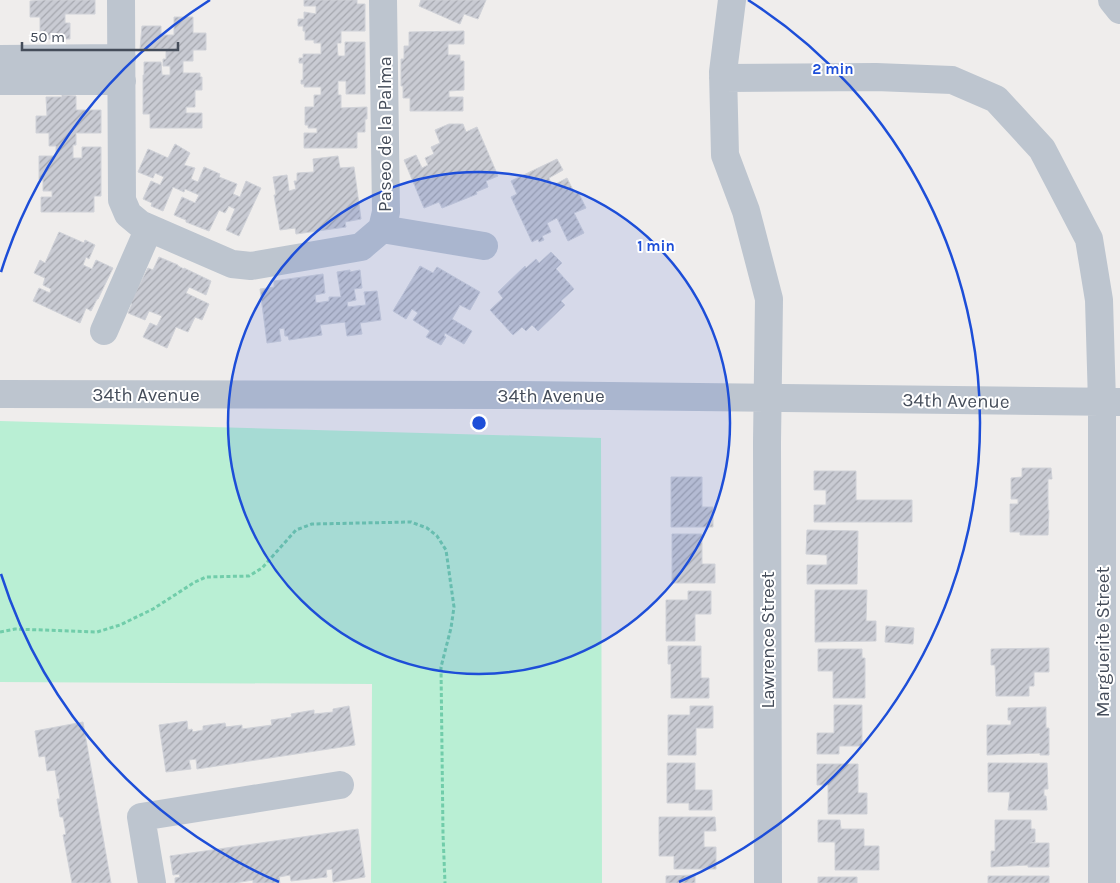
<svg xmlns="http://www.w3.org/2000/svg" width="1120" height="883" font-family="Karla,sans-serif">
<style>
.grass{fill:#b9efd4}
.building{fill:url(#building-hatch);stroke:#d0d2d8}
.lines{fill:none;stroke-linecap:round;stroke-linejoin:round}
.path{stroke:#71cdaa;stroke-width:3;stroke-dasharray:4 2.5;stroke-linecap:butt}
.minor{stroke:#bdc5cf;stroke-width:28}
.ring{fill:none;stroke:#1d4ed8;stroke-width:2.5}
.labels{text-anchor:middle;stroke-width:4;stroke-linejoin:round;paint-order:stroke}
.street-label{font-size:19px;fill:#454d5a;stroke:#fff}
.centre{fill:#1d4ed8;stroke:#fff;stroke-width:2.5}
.ring-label{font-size:15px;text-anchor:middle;font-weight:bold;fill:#1d4ed8;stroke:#fff;stroke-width:4;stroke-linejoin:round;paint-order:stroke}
</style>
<defs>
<pattern id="building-hatch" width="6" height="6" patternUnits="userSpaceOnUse" patternTransform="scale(1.25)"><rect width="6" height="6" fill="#c9cbd3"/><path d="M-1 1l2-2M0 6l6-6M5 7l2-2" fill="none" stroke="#a5a7ae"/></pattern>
</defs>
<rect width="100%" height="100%" fill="#efedec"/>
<path class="grass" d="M0 421 601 438 602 883H371L372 684 0 682Z"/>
<path class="building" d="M43 0H95V14H65V23H70V39H40V17H30V1Z
M304 0H357V4H365V31H341V43H337L338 56H345V42H365V94H346V81H338V95H341V108L367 107V119H365V132H357V148H304V133H317V128H308V125H305V107H314V95H321V87H304V84H301V80H303V63H299V58H303V54H321V43H314V40H305V31H303V26H298V19H304V12L316 14V6H304Z
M421 0H486L478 19 464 14 460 24 419 6Z
M174 17H193V33H206V50H193V61H183V73H200V77H202V90H195V107H186V113H202V128H150V114H143V75H144V62H161L162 75H170V66H163V59H166V49H140L142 26H161V35H174Z
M464 31V44H448V55H460V61H464V90L449 91V97H463V111H410V98H403V86H401V59H404V46H409V32Z
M62 95 76 96V110H101V133H76V145H73V158H82V147H101V196H94V212H41V197H52V191H43V180H39V156H56V146H49V133H36V116H47L46 97H62Z
M449 124H463L466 132 477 127 498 176 486 181 488 187 476 192 477 194 442 208 439 202 424 208 404 160 416 155 422 168 428 165 425 158 434 154 431 147 440 143 435 130Z
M175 144 190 153 184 165 195 168 191 179 198 182 204 167 220 174 219 177 237 184 233 194 240 197 246 181 261 188 239 236 226 230 235 209 229 206 225 213 219 210 209 231 186 222V220L174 215 182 197 195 203 199 195 185 189 184 192 173 187 163 211 151 206 152 203 143 199 151 181 160 185 164 177 155 173 153 178 138 172 148 149 168 158Z
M338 156 340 168 354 167 361 219 345 222 346 227 296 234 295 228 280 230 274 195H276L273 177 287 175 289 191 296 189 294 181H297V173L314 172 313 159Z
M557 159 563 170 549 178 552 186 567 178 575 194 578 192 586 208 574 213 584 233 568 241 557 218 547 223 551 232 542 236 544 240 539 242 538 239 532 242 511 197 517 194 511 181Z
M59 232 84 243 85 240 95 245 89 259 86 257 83 265 92 269 96 260 113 268 98 299H97L91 311 86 308 80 323 33 301 39 288 50 293 51 289 43 285 45 278 34 273 40 260 45 263Z
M551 252 562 263 556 269 574 289 561 301 565 305 538 331 532 325 526 331 522 327 513 335 490 310 503 298 498 292 525 266 526 268 536 259 539 263Z
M159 257 178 265V266L184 269V268L211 281 206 295 189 287 186 293 209 304 202 320 195 317 188 332 176 327 167 348 143 337 150 323 157 326 162 316 149 311 145 320 128 313 132 304 130 303 148 268 153 270Z
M420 266 433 273 437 267 480 292 470 310 460 305 452 319 472 331 464 344 445 333 444 336 446 337 441 345 426 337 430 331 413 320 418 313 412 309 406 319 393 311Z
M350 270V272L360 270 362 288 354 289 356 300 347 302 348 307 366 305 364 292 377 291 381 320 360 323 362 334 347 336 345 322 320 325 322 335 289 340 288 336H285L284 328 279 329 281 341 267 343 260 289 274 287V281L323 274 325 293 315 295 316 303 329 301V297H341L337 272Z
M1022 468H1051L1052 479H1048V510H1049L1048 535H1020V532H1010V504H1018V499H1011V478L1022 477Z
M814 471H856V500H912V522H814V505H826V490H814Z
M671 477H702V507H713V527H671Z
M807 530 858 531 857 584H807V565H827V555L806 554Z
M672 534H702V564H715V583H672Z
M815 590H867L866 621H876V641L815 642Z
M688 591H711V614H695V641H666V600H688Z
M886 626 914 628 913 644 885 642Z
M668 646H701V678H709V698H671V664H668Z
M1049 648V672H1034V686H1029V696H996L995 665H991V649Z
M818 649H862V658H865V698H833V671H818Z
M834 705H862V746H839V754H817V733H834Z
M349 706 355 745 197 769 196 759 189 760 191 769 166 772 159 725 187 721 188 730 192 729 193 732 203 730V726L225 723 226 727 242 725V729L272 725 271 720 292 717 291 714 314 710V714L333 712V709Z
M690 706H713V728H696V755H668V715H690Z
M1046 707V728H1049V755H1040V753L987 755V725H1011V720H1008V708Z
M83 722 111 883H72L63 835 66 834 63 817H60L57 799H60L55 770 47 771 45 756 39 757 35 731Z
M667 763H695V790H712V810H689V803H667Z
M988 763H1047L1048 789H1044V796H1046L1047 810H1008L1010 792H988Z
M817 764H858V793H867V814H828V785H817Z
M659 817H715L716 831H704V847H716V869H674V856H659Z
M818 820H840L841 829H864V846H879V870H835V842H818Z
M995 820H1031V829H1035V842L1030 843H1049V867H1028V865L991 867V851H995Z
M358 829 365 877 333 882 332 869 326 870 327 877 291 881 290 875 279 877 280 883H253V880L235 883H175V878L180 877 179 874 173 875 170 856Z
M695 875V883H666V876Z
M988 876H1049V883H988Z
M818 877H857V883H818Z"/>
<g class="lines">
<path class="path" d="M0 632 15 629 97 632 120 625 153 609 195 582 206 577 249 576 262 568 296 530 312 524 411 522 427 528 437 536 446 550 454 607 451 628 441 667 443 834 445 883"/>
<path class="minor" d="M121 0 122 200 128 214 140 224 232 264 251 266 361 247 382 229 386 212 383 0
M732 0 723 72 725 155 746 211 769 299 767 442 768 883
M1112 0 1120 10
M0 59 122 58
M723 78 876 77 952 80 996 99 1042 149 1089 239 1099 300 1102 402V883
M0 81H122
M382 229 484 246
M104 331 149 228
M0 394 520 395 1120 402
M152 883 141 817 340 785"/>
</g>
<circle cx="479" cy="423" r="251" fill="#1d4ed8" fill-opacity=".12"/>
<g class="ring">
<circle cx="479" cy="423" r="251"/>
<path d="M279 882A501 501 0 0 1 1 574M1 272A501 501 0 0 1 210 0M748 0A501 501 0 0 1 679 882"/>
</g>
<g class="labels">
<g class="street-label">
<text transform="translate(384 134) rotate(-90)" y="7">Paseo de la Palma</text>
<text x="146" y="401">34th Avenue</text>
<text x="551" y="402">34th Avenue</text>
<text transform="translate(956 400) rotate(1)" y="7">34th Avenue</text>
<text transform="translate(767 640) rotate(-90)" y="7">Lawrence Street</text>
<text transform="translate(1102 642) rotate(-90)" y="7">Marguerite Street</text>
</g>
</g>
<circle cx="479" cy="423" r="8" class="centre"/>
<g class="ring-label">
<text x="833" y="74">2 min</text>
<text x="656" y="251">1 min</text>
</g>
<path d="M22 42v8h156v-8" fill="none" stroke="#454d5a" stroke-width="2.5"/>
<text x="30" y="42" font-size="15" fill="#454d5a" stroke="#ffffff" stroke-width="4" paint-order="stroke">50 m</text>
</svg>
